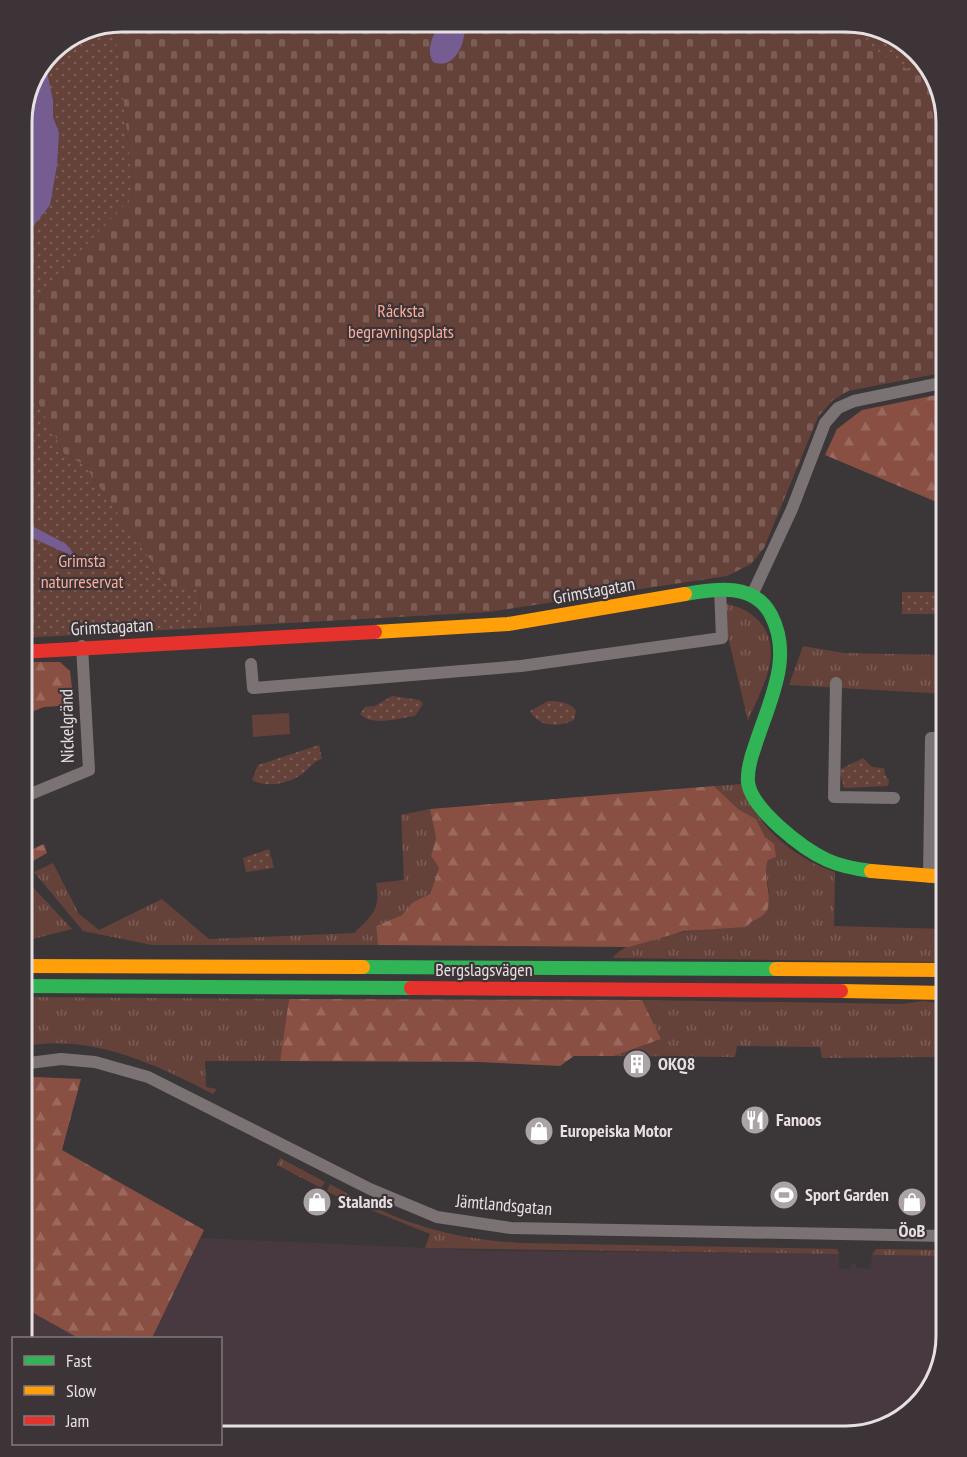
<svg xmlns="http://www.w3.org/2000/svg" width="967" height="1457" font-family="'PT Sans Narrow',sans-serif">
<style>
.built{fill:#483940}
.grass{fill:url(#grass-tufts)}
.forest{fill:url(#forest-firs)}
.cemetery{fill:url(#cemetery-stones)}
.park{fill:url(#park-dots)}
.pitch{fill:#654239}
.water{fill:#755d92}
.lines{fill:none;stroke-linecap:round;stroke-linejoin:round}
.street{stroke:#7b7273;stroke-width:12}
.fast{stroke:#30b455;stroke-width:14}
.slow{stroke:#ff9f0a;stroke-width:14}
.jam{stroke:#e5322d;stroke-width:14}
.labels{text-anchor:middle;stroke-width:4.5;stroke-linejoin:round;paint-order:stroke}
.park-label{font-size:18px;fill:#fcad99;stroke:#3d3438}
.street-label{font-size:18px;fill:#e6e0e3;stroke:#3d3438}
.poi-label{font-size:18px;font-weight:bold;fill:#e6e0e3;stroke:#3d3438;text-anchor:start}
.rim{fill:none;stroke:#e6e0e3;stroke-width:3}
</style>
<defs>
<pattern id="grass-tufts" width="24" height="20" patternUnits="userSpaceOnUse" patternTransform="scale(1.5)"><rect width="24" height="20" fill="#654239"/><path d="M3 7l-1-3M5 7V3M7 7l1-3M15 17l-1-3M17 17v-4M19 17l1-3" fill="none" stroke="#7b5d56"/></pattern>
<pattern id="forest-firs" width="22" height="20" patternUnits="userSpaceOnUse" patternTransform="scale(1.5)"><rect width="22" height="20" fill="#894f42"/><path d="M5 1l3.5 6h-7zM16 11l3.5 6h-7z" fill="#9a685d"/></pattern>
<pattern id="cemetery-stones" width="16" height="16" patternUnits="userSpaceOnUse" patternTransform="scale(1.5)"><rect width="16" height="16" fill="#654239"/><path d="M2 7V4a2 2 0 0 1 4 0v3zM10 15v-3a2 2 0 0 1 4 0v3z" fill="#7b5d56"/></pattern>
<pattern id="park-dots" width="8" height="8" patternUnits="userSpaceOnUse" patternTransform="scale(1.5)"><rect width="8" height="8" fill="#654239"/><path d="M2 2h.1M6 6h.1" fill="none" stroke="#7b5d56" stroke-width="1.8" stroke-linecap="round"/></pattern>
</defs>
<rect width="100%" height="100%" fill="#3b3638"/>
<path class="built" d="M201 1238 495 1251 839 1254V1268L850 1269 851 1264H856V1268L870 1269 872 1255 946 1256V1335L932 1386 895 1423 845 1436H221L220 1338H152Z
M21 1292 28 1310 78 1338H25L21 1336Z"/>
<path class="grass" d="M720 603C752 606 776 629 770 663 767 682 755 703 748 721Z
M803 646 844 653 946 655V694L789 685Z
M742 784C755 826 795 859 835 872L834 926 946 929V962L613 958C628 934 718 927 745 927L750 921 756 919 769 892 765 868 768 860 765 837 756 819 738 809 714 786Z
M430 809 436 838 431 856 439 868 430 894 413 902 402 915 376 926 378 945H152L83 931 34 872 53 863 79 914 99 930 162 899 209 939 354 933C372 915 381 910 376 883L404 880 401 815Z
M29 883 72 929 21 942V894Z
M21 997 289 999 280 1061H205L206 1087 217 1089 213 1094C156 1064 88 1032 21 1047Z
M642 1000 902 1004 923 1001 946 1004V1057L822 1058 820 1047 737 1046 735 1057 614 1056 661 1039Z
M280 1158 325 1182 321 1188 277 1165Z
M330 1184 360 1201 356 1207 327 1191Z
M370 1205C417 1229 467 1240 521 1243L837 1249 839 1254 425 1248 430 1234 366 1208Z
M876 1249 946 1250V1256L872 1255Z"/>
<path class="forest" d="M946 393V506L825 455 837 429 862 410Z
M21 662H60L70 671 74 705 44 707 21 716Z
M714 786 738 809 756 819 765 837 774 844 776 857 768 860C761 875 775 899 765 913 760 920 751 919 746 927L684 931 629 947 378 945 376 926 402 915 413 902 430 894 439 868 431 856 436 838 430 809Z
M44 844 47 853 21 868V854Z
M289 999 642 1000 661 1039 614 1056H574L560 1066 478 1062 280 1061Z
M35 1077 81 1079 62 1150 204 1230 152 1338H78L28 1310 21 1292V1079Z"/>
<path class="cemetery" d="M848 21 850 26 889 56 936 85 946 122V372L848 391 833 400 818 417 764 548 751 564 727 576 488 612 201 628 199 588H170L84 465 64 454 25 377 23 327 49 284 134 195 115 28Z"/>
<path class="park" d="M848 21C884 25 927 49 936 85 914 72 856 45 848 21Z
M115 28 134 195 49 284 23 327 25 377 64 454 84 465 170 588 199 587 201 628 21 638V116L51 50 84 29Z
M902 592H946V614H902Z
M392 696 420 700 423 704 415 716C398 718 373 727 360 714L365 707 375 706Z
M548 701C559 701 569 702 576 710L574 720C559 727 539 728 530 711Z
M319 745 322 759C311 762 309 770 299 776 286 784 265 788 252 780L258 765Z
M863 758 872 767 884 768 885 775 889 780 888 786 844 788 839 770Z
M269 849 274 868 246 872 243 858Z"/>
<path class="pitch" d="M289 713 290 734 253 737 252 715Z"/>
<path class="water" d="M439 25H464C467 42 454 71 433 62 426 50 432 37 439 25Z
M45 62 53 101V117L59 133 57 165 50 205 21 242V116Z
M21 520 66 544 77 558 21 533Z"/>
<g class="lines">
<path class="street" d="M752 595 792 509 825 423 838 408 854 401 946 382
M251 664 253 688 521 666 722 638 720 589
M836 683 834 797 894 798
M21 798 89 770 82 646
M929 877 931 738H946
M21 1064 61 1059 95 1062 148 1077 370 1189 437 1217 511 1228 946 1236"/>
<path class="fast" d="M685 594C715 589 754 582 771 615 794 658 768 704 755 746 751 757 747 770 748 782 751 809 803 849 827 860 840 866 856 869 871 871
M363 967 776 969
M21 986 411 988"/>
<path class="slow" d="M375 632 508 624 685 594
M871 871 946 877
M21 966 363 967
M776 969 946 970
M841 991 946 993"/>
<path class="jam" d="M21 652 375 632
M411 988 841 991"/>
</g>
<defs>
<g id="building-disc" transform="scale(1.5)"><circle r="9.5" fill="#aaa4a7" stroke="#3d3438"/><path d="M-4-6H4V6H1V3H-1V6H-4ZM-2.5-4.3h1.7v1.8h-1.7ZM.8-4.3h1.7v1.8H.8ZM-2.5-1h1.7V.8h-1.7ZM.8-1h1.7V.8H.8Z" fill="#fff"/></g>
<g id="restaurant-disc" transform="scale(1.5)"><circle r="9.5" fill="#aaa4a7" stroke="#3d3438"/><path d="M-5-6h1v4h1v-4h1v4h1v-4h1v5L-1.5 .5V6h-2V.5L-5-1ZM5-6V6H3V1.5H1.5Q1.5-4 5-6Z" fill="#fff"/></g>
<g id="shop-disc" transform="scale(1.5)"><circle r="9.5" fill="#aaa4a7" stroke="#3d3438"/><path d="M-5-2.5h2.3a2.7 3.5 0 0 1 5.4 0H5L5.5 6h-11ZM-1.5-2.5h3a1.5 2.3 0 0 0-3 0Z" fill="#fff"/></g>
<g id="stadium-disc" transform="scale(1.5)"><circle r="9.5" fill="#aaa4a7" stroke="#3d3438"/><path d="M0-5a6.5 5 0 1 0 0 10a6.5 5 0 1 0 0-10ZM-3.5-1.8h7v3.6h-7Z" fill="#fff"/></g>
</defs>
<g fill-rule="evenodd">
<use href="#building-disc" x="637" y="1064"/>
<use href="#restaurant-disc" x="755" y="1120"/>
<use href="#shop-disc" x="539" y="1131"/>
<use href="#stadium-disc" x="784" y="1195"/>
<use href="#shop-disc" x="317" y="1202"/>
<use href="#shop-disc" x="912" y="1202"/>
</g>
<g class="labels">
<g class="park-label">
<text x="401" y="317">Råcksta<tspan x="401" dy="21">begravningsplats</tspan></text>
<text x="82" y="567">Grimsta<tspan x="82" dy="21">naturreservat</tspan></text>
</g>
<g class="street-label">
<text transform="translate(594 591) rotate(-10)" y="6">Grimstagatan</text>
<text transform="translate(112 627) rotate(-3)" y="6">Grimstagatan</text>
<text transform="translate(67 726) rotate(-91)" y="6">Nickelgränd</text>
<text x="484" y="976">Bergslagsvägen</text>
<text transform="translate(504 1205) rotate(5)" y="6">Jämtlandsgatan</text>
</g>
<g class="poi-label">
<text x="658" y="1070">OKQ8</text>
<text x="776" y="1126">Fanoos</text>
<text x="560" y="1137">Europeiska Motor</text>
<text x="805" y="1201">Sport Garden</text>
<text x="338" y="1208">Stalands</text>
<text x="912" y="1237" text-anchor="middle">ÖoB</text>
</g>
</g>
<path d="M0 0H967V1457H0ZM122 32H846A90 90 0 0 1 936 122V1336A90 90 0 0 1 846 1426H122A90 90 0 0 1 32 1336V122A90 90 0 0 1 122 32Z" fill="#3d3438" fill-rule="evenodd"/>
<path class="rim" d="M122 32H846A90 90 0 0 1 936 122V1336A90 90 0 0 1 846 1426H122A90 90 0 0 1 32 1336V122A90 90 0 0 1 122 32Z"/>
<rect x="12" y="1337" width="210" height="108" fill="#3d3438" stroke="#81797c" stroke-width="1.5"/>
<rect x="24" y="1356" width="30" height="9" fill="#30b455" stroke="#81797c" stroke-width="1.5"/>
<text x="66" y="1367" font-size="18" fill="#e6e0e3">Fast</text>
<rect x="24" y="1386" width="30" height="9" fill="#ff9f0a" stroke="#81797c" stroke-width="1.5"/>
<text x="66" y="1397" font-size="18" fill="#e6e0e3">Slow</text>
<rect x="24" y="1416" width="30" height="9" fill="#e5322d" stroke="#81797c" stroke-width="1.5"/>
<text x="66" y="1427" font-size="18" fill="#e6e0e3">Jam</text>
</svg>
